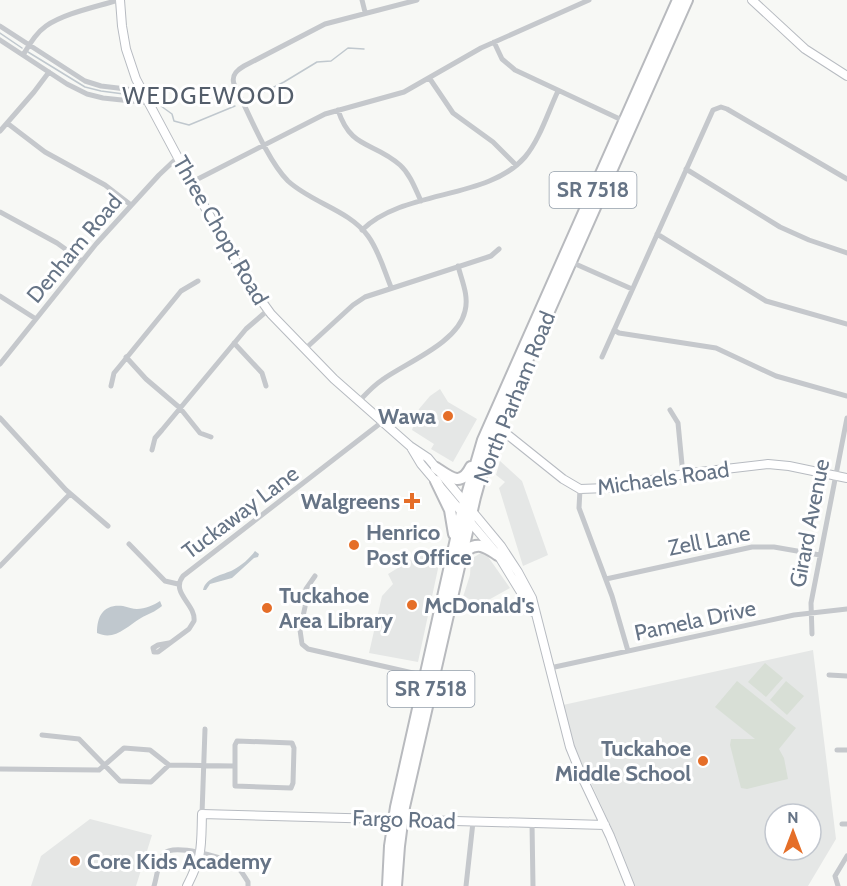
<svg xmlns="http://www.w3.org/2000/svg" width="847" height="886" font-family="Cabin,sans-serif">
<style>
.built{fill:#e5e7e6;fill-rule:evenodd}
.green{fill:#d8dfd6}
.water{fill:#c0c8ce}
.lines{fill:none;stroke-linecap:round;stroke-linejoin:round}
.stream{stroke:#c0c8ce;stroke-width:1.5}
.secondary-casing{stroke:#b7bbc1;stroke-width:10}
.highway-casing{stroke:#b8babe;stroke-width:14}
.street{stroke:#c5c8cc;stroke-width:5}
.secondary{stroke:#fff;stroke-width:8}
.highway{stroke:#fff;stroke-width:10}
.poi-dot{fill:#e56e28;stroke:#fff;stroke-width:2}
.labels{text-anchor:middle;stroke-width:6;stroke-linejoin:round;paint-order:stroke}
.shield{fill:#fff;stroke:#949eaa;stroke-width:1.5}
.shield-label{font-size:21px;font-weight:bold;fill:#667486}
.street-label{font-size:22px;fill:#667486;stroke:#fff}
.poi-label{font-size:22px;font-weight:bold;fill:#667486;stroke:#fff;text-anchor:start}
.neighbourhood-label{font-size:24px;letter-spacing:1.5px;fill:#545e6b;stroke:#fff}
</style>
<rect width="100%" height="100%" fill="#f7f8f5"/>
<path class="built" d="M440 389 448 402 477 419 453 462 431 449 434 444 412 430 419 409 430 396Z
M500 461 522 481 548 555 523 566 499 488 505 482 496 475Z
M426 551 437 558 439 564 418 662 369 653 382 596 393 584 388 574Z
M484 551 510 588 483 603 463 597 470 575 471 559Z
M813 650 836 839 808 886H630L613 831 574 746 563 705ZM775 814H811V850H775Z
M90 819 152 835 136 886H31L41 856Z"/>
<path class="green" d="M765 663 783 678 766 697 748 682Z
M737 681 796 728 779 749 784 758 788 779 747 789 741 788 730 745 731 739H755L715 707Z
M786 681 804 696 787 715 770 700Z"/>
<path class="water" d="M255 551 259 554 258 557 254 558 232 578 210 584 206 590H203C206 577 223 575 233 570 241 566 250 558 255 551Z
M160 601 162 606C155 612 148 614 141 618 126 627 115 641 97 633 97 615 104 604 123 606 128 607 133 609 137 609 145 609 154 605 160 601Z"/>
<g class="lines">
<path class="stream" d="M0 33 22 48
M28 52 85 87 101 91 139 96
M248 100 284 82 317 62 331 61 348 48 364 49
M154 101 172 114 174 121 189 125 235 106"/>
<g class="secondary-casing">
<path id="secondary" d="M120 0 122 26 126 49 136 79 199 197 247 281 271 314 334 379 410 446 428 458 501 546 518 572 532 598 570 747 583 779 610 836 630 886
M752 0 805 49 847 76
M494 427 508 435 563 479 580 489 607 488 691 473 768 464 789 466 847 478
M412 449 421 464 498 555 533 612
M187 886C203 855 201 848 202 814L605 825"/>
</g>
<g class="highway-casing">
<path id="highway" d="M436 468C451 478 461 487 471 467
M436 481 450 510 454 534
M464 559 467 550C479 541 487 548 498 555
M388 886 390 846 396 807 462 512 483 440 678 0
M396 886 399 846 404 807 475 497 487 454 502 417 687 0"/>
</g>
<path class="street" d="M362 0 365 12
M0 26 85 81 101 86 143 91
M0 40 67 84 87 94 103 98 150 103
M494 42 502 59 515 70 624 121
M23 55C30 44 36 33 46 26 65 13 96 7 118 0
M430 79 453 113 493 142 516 165
M338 110C351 150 373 141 400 165 410 174 415 188 421 201
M7 123 45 152 105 185 131 205
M0 131 34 92 49 72
M686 169 780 227 809 240 847 253
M192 182 325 114 404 92 481 48 589 0
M0 212 57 243 82 261
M362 230C404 189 488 200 525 157 540 139 548 112 558 91
M657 234 766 301 847 324
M571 262 632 289
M391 287C384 270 379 251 368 236 349 210 312 203 288 181 267 160 248 111 234 84 231 75 237 70 244 66L325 24 417 0
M0 296 36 319
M614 330 619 333 716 348 776 376 847 396
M234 343 262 373 266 386
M305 349 353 305 365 297 491 256 499 249
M126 357 146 379 180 408 200 433 211 437
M602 357 713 110 721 107 727 109 847 179
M0 364 96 244 159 175 178 157
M111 386 114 373 119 367 181 291 198 281
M358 402C366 394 373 386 382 380 407 362 458 343 465 311 469 296 462 281 458 266
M670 410 678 423 683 475
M0 418 66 490 108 526
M152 450 155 438 162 430 246 329 268 310
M580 489 579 508 612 596 628 651
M129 544 165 581 178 584
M0 566 70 494
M315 576 306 589 305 607 300 630 302 644 308 649 426 676
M606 579 752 547H774L820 555
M812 634 811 603 847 418
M154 652H158L189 629 194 621C196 604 170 593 183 576L382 422
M154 652 153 648 158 645 169 643
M550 668 794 615 847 609
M829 675 847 676
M42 735 79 739 120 781 151 782 169 765
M237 741 292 743 294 748 293 783 291 788 235 786V745Z
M837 750H847
M0 769 99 770 124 748 150 750 169 765 234 766
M202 814 205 729
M532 823 533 886
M842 824H847
M154 886C157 877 158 861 164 854 173 843 222 857 233 864 240 867 244 876 248 882V886
M466 886 473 822
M838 886 835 876 847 856"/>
<use href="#secondary" class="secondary"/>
<use href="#highway" class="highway"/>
</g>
<g class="poi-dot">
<circle cx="448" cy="416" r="6"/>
<path d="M409 492h6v6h6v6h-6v6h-6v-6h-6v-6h6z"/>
<circle cx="354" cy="545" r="6"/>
<circle cx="412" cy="605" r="6"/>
<circle cx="267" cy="608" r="6"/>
<circle cx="703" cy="761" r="6"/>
<circle cx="75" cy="861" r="6"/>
</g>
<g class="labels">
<g class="shield">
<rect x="549.5" y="172" width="87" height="36" rx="4.5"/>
<rect x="387.5" y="671" width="87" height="36" rx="4.5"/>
</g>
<g class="shield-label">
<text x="593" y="197">SR 7518</text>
<text x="431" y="696">SR 7518</text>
</g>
<g class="street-label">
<text transform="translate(221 230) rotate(60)" y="8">Three Chopt Road</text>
<text transform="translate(74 248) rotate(-50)" y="8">Denham Road</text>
<text transform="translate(514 397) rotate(-68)" y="8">North Parham Road</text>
<text transform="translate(663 478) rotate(-8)" y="8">Michaels Road</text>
<text transform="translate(240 512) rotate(-37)" y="8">Tuckaway Lane</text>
<text transform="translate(809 523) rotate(-79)" y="8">Girard Avenue</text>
<text transform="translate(709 540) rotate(-11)" y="8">Zell Lane</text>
<text transform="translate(695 620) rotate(-12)" y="8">Pamela Drive</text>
<text transform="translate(404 819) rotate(2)" y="8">Fargo Road</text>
</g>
<g class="poi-label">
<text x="436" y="424" text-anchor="end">Wawa</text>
<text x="400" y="509" text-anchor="end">Walgreens</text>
<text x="366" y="540">Henrico<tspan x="366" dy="25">Post Office</tspan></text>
<text x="279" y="603">Tuckahoe<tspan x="279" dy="25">Area Library</tspan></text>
<text x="424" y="613">McDonald's</text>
<text x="691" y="756" text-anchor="end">Tuckahoe<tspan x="691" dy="25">Middle School</tspan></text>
<text x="87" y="869">Core Kids Academy</text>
</g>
<g class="neighbourhood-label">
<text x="209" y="104">WEDGEWOOD</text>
</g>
</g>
<g transform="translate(793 832)"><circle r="28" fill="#ffffff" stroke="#c2c7cf" stroke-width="1.5"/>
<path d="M0-4.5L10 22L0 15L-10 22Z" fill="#e56e28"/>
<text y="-9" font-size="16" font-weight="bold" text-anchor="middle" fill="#667486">N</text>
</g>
</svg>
